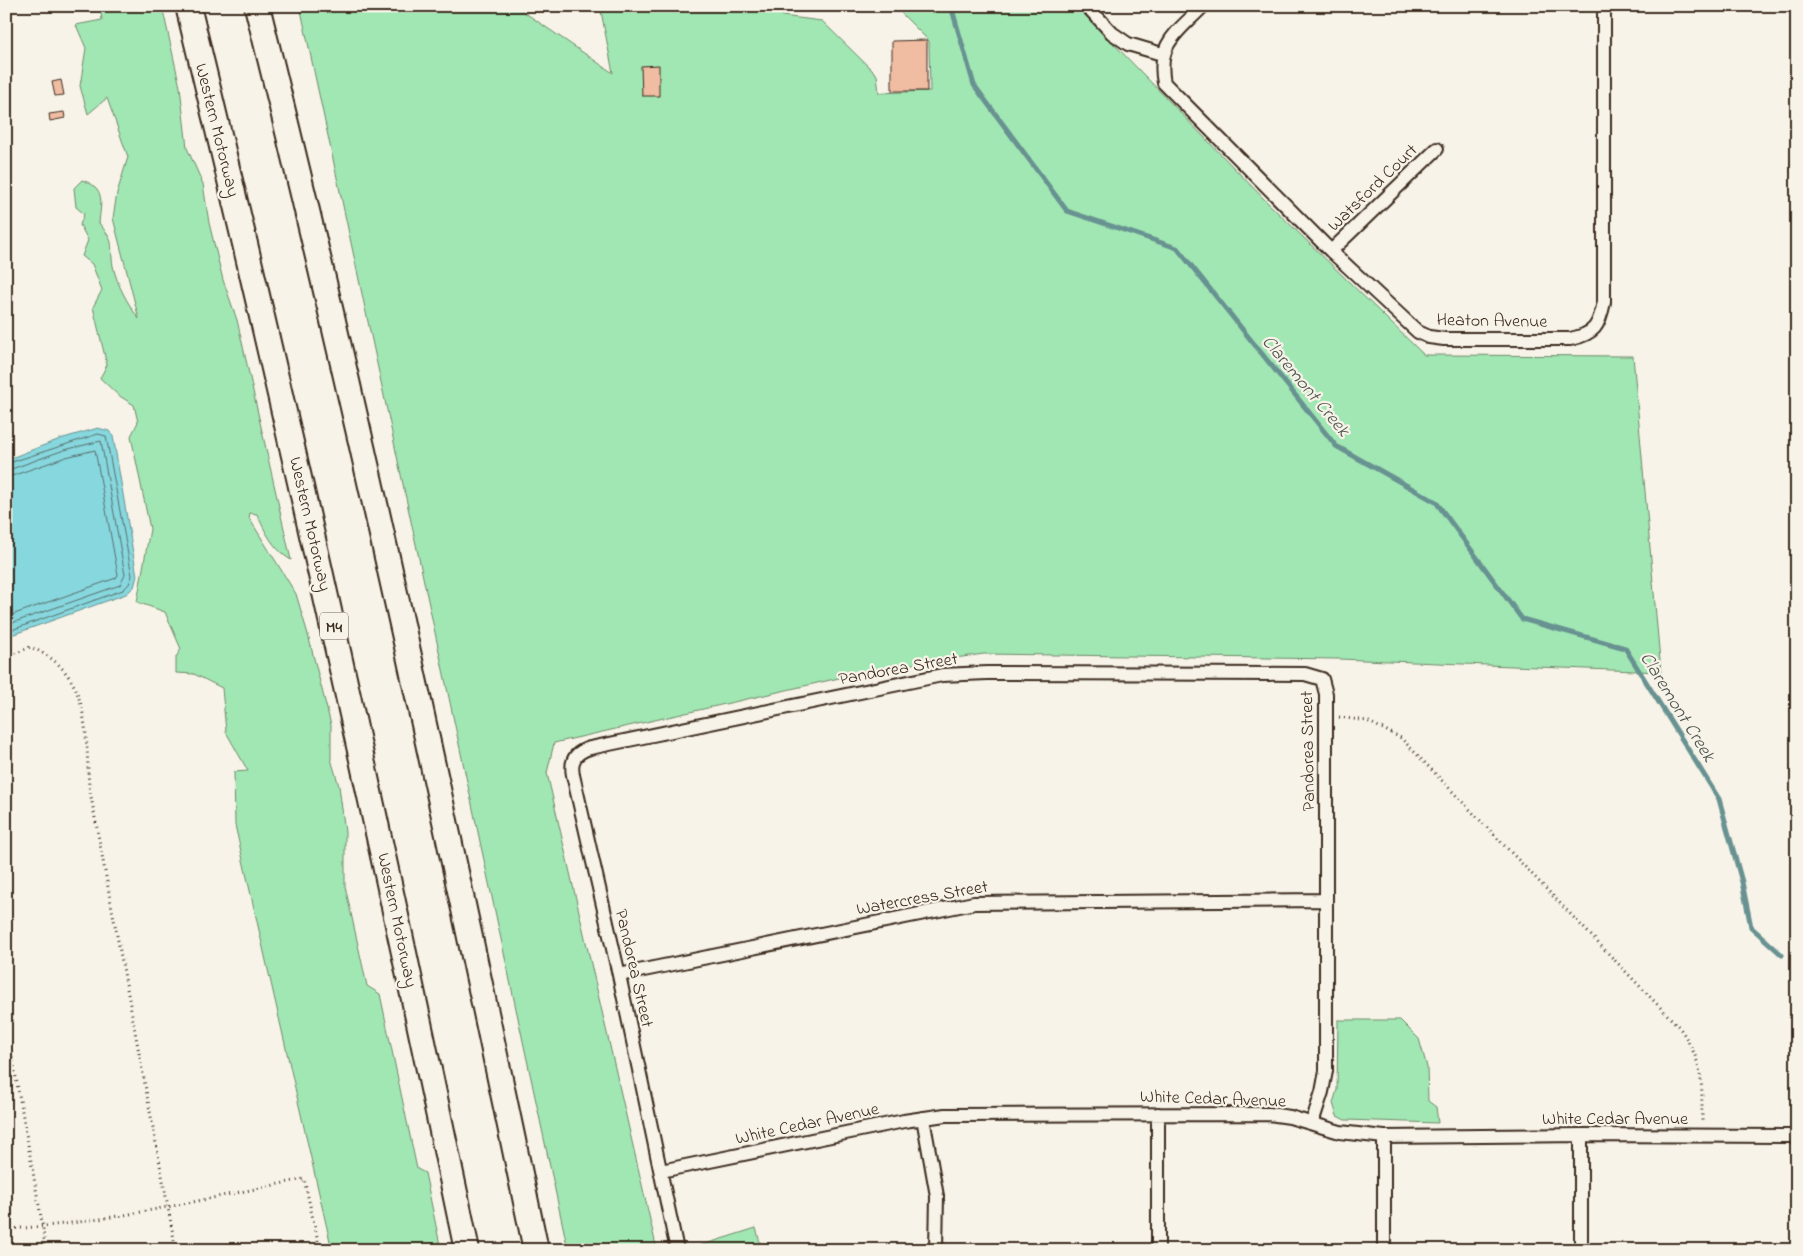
<svg xmlns="http://www.w3.org/2000/svg" width="1803" height="1256" font-family="'Indie Flower',sans-serif">
<style>
.green{fill:#a1e7b3;stroke:#6e8868}
.water{fill:#86d7de;stroke:#689291}
.lines{fill:none;stroke-linecap:round;stroke-linejoin:round}
.shore{stroke:#596f6b;stroke-width:1}
.stream{stroke:#689291;stroke-width:5}
.building{fill:#f0bca2;stroke:#3b2a1e}
.street-casing{stroke:#3b2a1e;stroke-width:16}
.highway-casing{stroke:#3b2a1e;stroke-width:28}
.path{stroke:#3b2a1e;stroke-width:3;stroke-dasharray:1 4;stroke-linecap:butt}
.street{stroke:#f7f3e8;stroke-width:12}
.highway{stroke:#f7f3e8;stroke-width:24}
.labels{text-anchor:middle;stroke-width:4.5;stroke-linejoin:round;paint-order:stroke}
.shield{fill:#f7f3e8;stroke:#73665b;stroke-width:1}
.shield-label{font-size:16px;font-weight:bold;fill:#3b2a1e}
.street-label{font-size:18px;fill:#3b2a1e;stroke:#f7f3e8}
.water-label{font-size:19px;font-style:italic;fill:#4e554e;stroke:#f7f3e8}
</style>
<rect width="100%" height="100%" fill="#f7f3e8"/>
<filter id="ink" filterUnits="userSpaceOnUse"><feTurbulence type="fractalNoise" baseFrequency=".02" numOctaves="2"/><feDisplacementMap in="SourceGraphic" scale="10" xChannelSelector="R" yChannelSelector="G"/><feConvolveMatrix kernelMatrix="1 2 1 2 8 2 1 2 1" color-interpolation-filters="sRGB"/></filter>
<g filter="url(#ink)">
<path class="green" d="M100 6H162L180 87 187 148 203 184 209 223 223 280 237 320 291 560C274 550 265 532 257 514L250 513 249 518 296 594 307 631 331 725V759L339 786 345 832V886L367 986 380 994 417 1169 425 1173 441 1250H332L235 825 234 772 248 771 226 732 222 688 194 674 176 673V657L181 649 165 612 137 602 150 529 131 436 138 422 134 405 118 395 100 378 107 365 93 307 102 290 92 264 82 256 88 240 80 225 84 214 76 207 74 188 82 180C106 188 101 201 99 223 117 246 109 241 113 266 117 285 128 304 139 319L113 218 117 193 128 157 107 98 88 114 80 86 86 48 76 25 102 20Z
M300 6H515L613 73 600 6H782V16L822 21 877 75 879 93 930 91 929 41 894 6H1077L1267 202 1424 355 1633 356 1661 672 1339 659 984 654 883 668 554 743 547 773 657 1250H568Z
M1338 1020H1400L1419 1039 1427 1067 1428 1101 1436 1107 1438 1123 1345 1120 1337 1116 1333 1103 1337 1090Z
M756 1228 762 1250H696V1247Z"/>
<path class="water" d="M98 428 109 431 113 436 137 576 134 587 126 594 6 637V460L60 439Z"/>
<g class="lines">
<path class="shore" d="M6 464 98 434 106 436 132 576 129 584 123 590 6 632
M6 471 64 450 101 441 125 575 120 585 6 625
M6 478 66 457 95 450 118 575 116 578 6 617"/>
<path class="stream" d="M951 6 974 85 1067 211 1177 248 1336 446 1436 502 1522 619 1625 648 1719 799 1742 882 1751 927 1782 955"/>
</g>
<path class="building" d="M927 40V91H892V41Z
M659 65V96H642L641 66Z
M61 80 64 95 55 96 52 82Z
M64 112 65 118 50 121 49 114Z"/>
<g class="lines">
<g class="street-casing">
<path id="street" d="M1087 6 1112 33 1128 44 1162 54
M1203 6C1178 32 1156 43 1164 83L1331 251 1418 332 1429 337 1444 339H1570C1595 334 1599 326 1604 302V6
M1331 251 1437 149
M619 975 974 903 1326 900
M923 1118 937 1196 936 1250
M1581 1135V1250
M661 1171 904 1121 945 1115 1269 1114 1290 1117 1340 1132 1384 1137 1581 1135 1797 1136
M677 1250 619 975 573 775C570 760 576 752 590 748L942 675 987 673 1305 674 1322 679 1326 694V1071L1322 1092 1312 1123
M1158 1250V1114
M1384 1250V1137"/>
</g>
<g class="highway-casing">
<path id="highway" d="M188 6C289 419 380 834 467 1250
M257 6C360 418 449 834 536 1250"/>
</g>
<path class="path" d="M6 658 30 647C91 671 85 730 89 786L176 1250
M1339 717 1367 721 1401 738 1679 1027C1704 1063 1702 1081 1702 1123
M6 1022 43 1228 45 1250
M6 1229C105 1224 207 1198 304 1179L320 1250"/>
<use href="#street" class="street"/>
<use href="#highway" class="highway"/>
</g>
</g>
<g class="labels">
<rect class="shield" x="320" y="612.5" width="28" height="27" rx="4"/>
<g class="shield-label">
<text x="334" y="632">M4</text>
</g>
<g class="street-label">
<text transform="translate(218 130) rotate(76)" y="6">Western Motorway</text>
<text transform="translate(1372 187) rotate(-44)" y="6">Watsford Court</text>
<text transform="translate(1492 320) rotate(1)" y="6">Heaton Avenue</text>
<text transform="translate(311 524) rotate(77)" y="6">Western Motorway</text>
<text transform="translate(898 668) rotate(-10)" y="6">Pandorea Street</text>
<text transform="translate(1307 751) rotate(-91)" y="6">Pandorea Street</text>
<text transform="translate(922 897) rotate(-10)" y="6">Watercress Street</text>
<text transform="translate(398 920) rotate(78)" y="6">Western Motorway</text>
<text transform="translate(635 968) rotate(77)" y="6">Pandorea Street</text>
<text transform="translate(1213 1098) rotate(2)" y="6">White Cedar Avenue</text>
<text x="1615" y="1124">White Cedar Avenue</text>
<text transform="translate(807 1123) rotate(-12)" y="6">White Cedar Avenue</text>
</g>
<g class="water-label">
<text transform="translate(1307 385) rotate(50)" y="7">Claremont Creek</text>
<text transform="translate(1679 706) rotate(58)" y="7">Claremont Creek</text>
</g>
</g>
<rect width="1803" height="1256" fill="none" stroke="#f7f3e8" stroke-width="25"/>
<rect x="12" y="12" width="1778" height="1231" fill="none" stroke="#3b2a1e" stroke-width="2" filter="url(#ink)"/>
</svg>
